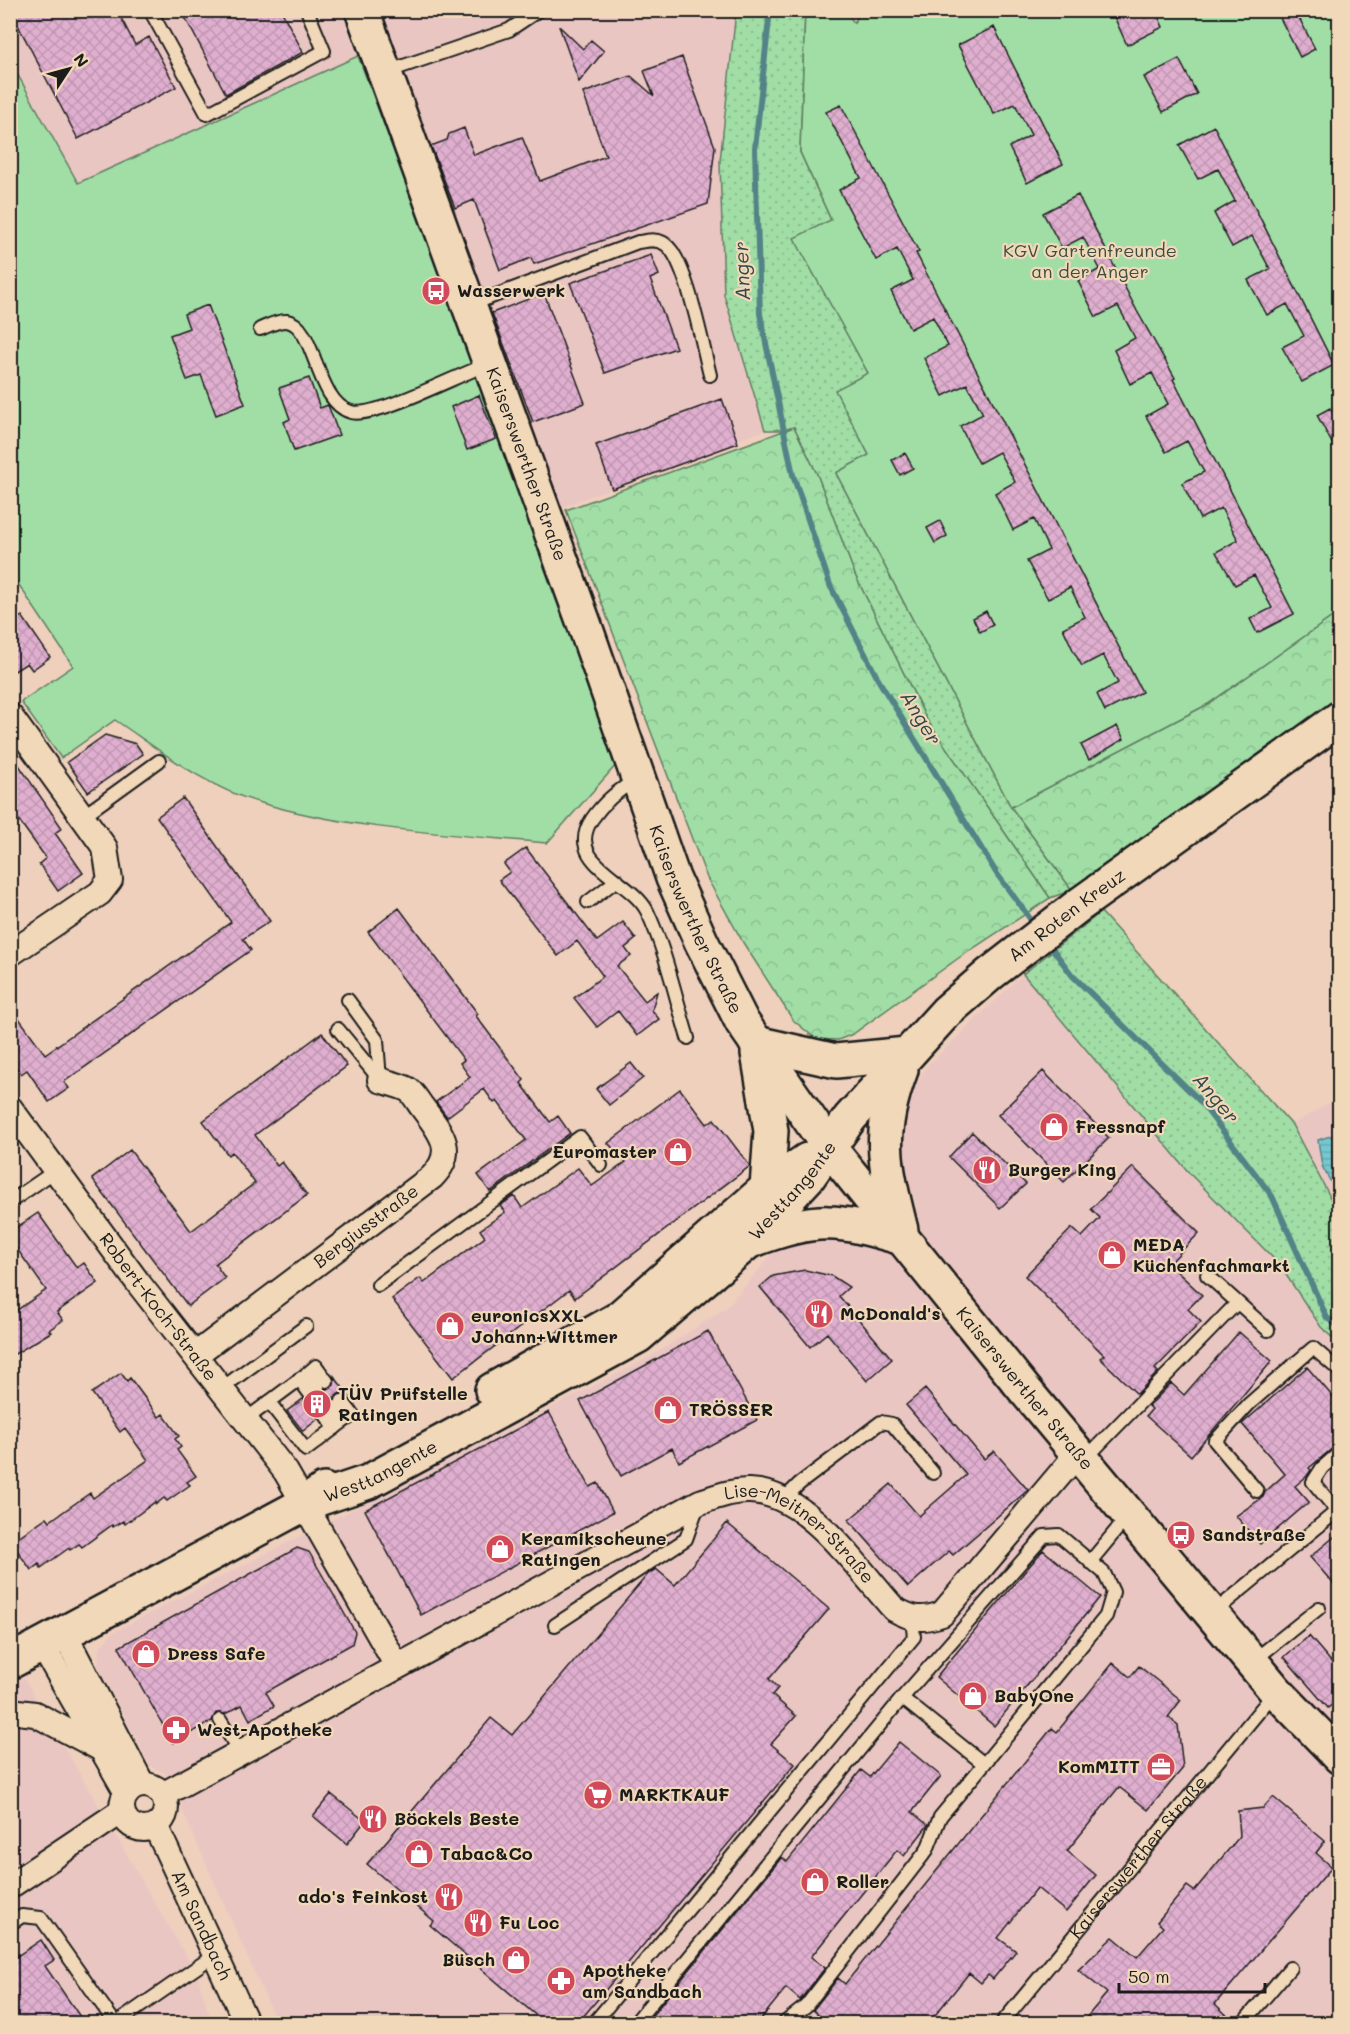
<svg xmlns="http://www.w3.org/2000/svg" width="1350" height="2034" font-family="Mali,sans-serif">
<style>
.built{fill:#eac6c3}
.grass{fill:url(#grass-dots);stroke:#5e7d61;stroke-width:1.5}
.forest{fill:url(#forest-crowns);stroke:#5e7d61;stroke-width:1.5}
.green{fill:#a1dea6;stroke:#5e7d61;stroke-width:1.5}
.water{fill:url(#water-rules);stroke:#528387;stroke-width:1.5}
.lines{fill:none;stroke-linecap:round;stroke-linejoin:round}
.stream{stroke:#528387;stroke-width:6}
.building{fill:url(#building-cross-hatch);stroke:#1c1c1c;stroke-width:1.5}
.lane-casing{stroke:#1c1c1c;stroke-width:16}
.street-casing{stroke:#1c1c1c;stroke-width:28}
.secondary-casing{stroke:#1c1c1c;stroke-width:38}
.lane{stroke:#f1d8b8;stroke-width:12}
.street{stroke:#f1d8b8;stroke-width:24}
.secondary{stroke:#f1d8b8;stroke-width:33}
.labels{text-anchor:middle;stroke-width:4.5;stroke-linejoin:round;paint-order:stroke}
.park-label{font-size:18px;fill:#3d4c3e;stroke:#f1d8b8}
.poi-label{font-size:18px;font-weight:bold;fill:#1c1c1c;stroke:#f1d8b8;text-anchor:start}
.street-label{font-size:18px;fill:#1c1c1c;stroke:#f1d8b8}
.water-label{font-size:20px;font-style:italic;fill:#324749;stroke:#f1d8b8}
</style>
<defs>
<pattern id="grass-dots" width="8" height="8" patternUnits="userSpaceOnUse" patternTransform="scale(1.5)"><rect width="8" height="8" fill="#a1dea6"/><path d="M2 2h.1M6 6h.1" fill="none" stroke="#8abe8e" stroke-width="1.8" stroke-linecap="round"/></pattern>
<pattern id="forest-crowns" width="20" height="18" patternUnits="userSpaceOnUse" patternTransform="scale(1.5)"><rect width="20" height="18" fill="#a1dea6"/><path d="M2 6a3 3 0 1 1 6 0M12 15a3 3 0 1 1 6 0" fill="none" stroke="#8abe8e"/></pattern>
<pattern id="water-rules" width="6" height="5" patternUnits="userSpaceOnUse" patternTransform="scale(1.5)"><rect width="6" height="5" fill="#76c7cf"/><path d="M0 2.5h6" fill="none" stroke="#66aab1"/></pattern>
<pattern id="building-cross-hatch" width="8" height="8" patternUnits="userSpaceOnUse" patternTransform="scale(1.5)"><rect width="8" height="8" fill="#e0afd0"/><path d="M0 0l8 8M0 8l8-8" fill="none" stroke="#c096b2"/></pattern>
</defs>
<rect width="100%" height="100%" fill="#eed0bd"/>
<filter id="ink" filterUnits="userSpaceOnUse"><feTurbulence type="fractalNoise" baseFrequency=".0167" numOctaves="2"/><feDisplacementMap in="SourceGraphic" scale="12" xChannelSelector="R" yChannelSelector="G"/><feConvolveMatrix kernelMatrix="1 2 1 2 8 2 1 2 1" color-interpolation-filters="sRGB"/></filter>
<g filter="url(#ink)">
<path class="built" d="M10 11H341L358 56 78 183 11 61Z
M380 11H736L720 161 724 295 765 430 559 508Z
M1023 974 1191 1175 1278 1263 1321 1327 1339 1344V2023H277L166 1774 150 1766 98 1666 99 1648 113 1632 650 1357 726 1308 778 1247 836 1233 869 1246 917 1207 901 1157 902 1109 927 1066Z
M1339 1097V1214L1292 1125Z
M24 1678 197 1975 212 2023H11L10 1686Z"/>
<path class="grass" d="M736 11H805L800 152 831 220 795 238 868 373 836 391 869 455 836 473 1011 807 1072 890 1050 898 927 720 855 575 817 474 794 427 784 430H765L724 295 720 161Z
M1101 912 1292 1125 1339 1214V1344L1321 1327 1278 1263 1191 1175 1023 974Z"/>
<path class="forest" d="M794 427 817 474 855 575 927 720 1050 898 960 957 853 1034 838 1040 816 1039 793 1020 744 944 707 878 566 510Z
M1339 612V698L1072 890 1011 807 1208 704Z"/>
<path class="green" d="M860 10 1339 11V612L1208 704 1011 807 836 473 869 455 835 390 868 373 794 238 831 220 800 152 805 11H846L854 23Z
M358 56 624 756 547 843C451 834 351 830 258 802 205 787 160 750 115 720L61 758 21 702 73 666 11 573 10 61 78 183Z"/>
<path class="water" d="M1339 1133H1340L1339 1197 1322 1166 1318 1140Z"/>
<g class="lines">
<path class="stream" d="M770 10 755 148 760 314 793 475 830 585 879 681 997 874 1037 928
M1048 943 1072 975 1200 1101 1272 1196 1327 1318 1340 1327"/>
</g>
<path class="building" d="M10 10H117L135 45 149 37 176 87 78 139Z
M181 10H281L303 52 226 94Z
M1111 10H1155L1163 27 1127 45Z
M1276 10H1295L1315 49 1300 57Z
M559 26 583 49 591 40 604 51 579 82Z
M994 27 1063 164 1027 183 1009 147 1031 135 1015 104 994 114 958 45Z
M682 57 715 147 708 204 534 264 531 258 500 270 474 200 455 208 431 146 447 140 449 134 464 128 474 155 522 137 540 181 606 156 583 93 631 76 654 96 644 71Z
M1179 59 1197 94 1163 112 1144 77Z
M841 105 919 252 916 253 1142 692 1105 711 1097 694 1118 683 1103 655 1082 666 1074 652 1063 628 1085 617 1070 587 1048 599 1027 561 1049 550 1034 519 1013 530 995 493 1015 482 999 452 979 463 960 426 983 414 967 384 943 396 924 358 948 346 933 317 910 329 891 291 913 280 897 249 876 260 839 190 861 178 826 112Z
M1214 126 1334 365 1302 382 1282 347 1304 336 1287 304 1267 315 1248 280 1270 269 1252 236 1232 247 1214 213 1235 201 1218 169 1198 179 1179 145Z
M1078 195 1137 311 1175 378 1173 379 1294 614 1257 633 1250 619 1272 608 1254 575 1235 585 1216 552 1238 540 1221 508 1200 519 1182 483 1204 472 1187 441 1166 452 1146 416 1168 404 1152 373 1130 384 1114 350 1135 338 1118 306 1096 317 1078 281 1100 269 1083 237 1062 248 1043 213Z
M651 255 659 275 650 279 676 348 605 373 570 283Z
M544 293 585 403 533 422 492 313Z
M208 305 245 404 216 415 201 375 187 380 170 335 189 328 184 314Z
M309 378 320 408 328 405 339 435 294 451 284 422 290 419 279 388Z
M479 395 496 439 467 450 451 407Z
M722 399 738 443 612 489 596 445Z
M1330 408 1340 426V458L1317 415Z
M905 453 913 468 900 475 892 460Z
M940 521 947 536 935 543 927 528Z
M986 611 993 625 980 632 973 618Z
M22 616 50 657 32 670 27 663 10 674V624Z
M1117 726 1124 739 1089 760 1081 745Z
M105 735 136 744 143 754 88 792 67 762Z
M10 752 62 828 55 833 83 873 58 891 39 864 46 858 10 808Z
M183 798 270 921 243 939 251 950 64 1082 69 1088 49 1102 27 1070 21 1074 10 1058V1006L45 1054 231 922 157 817Z
M526 848 597 941 623 922 636 939 625 948 631 956 617 966 645 1001 657 992 652 1010 659 1019 637 1036 618 1011 597 1027 574 998 603 976 577 941 558 956 499 880 510 872 504 864Z
M399 908 478 1014 476 1016 524 1080 521 1083 550 1122 558 1116 570 1133 490 1192 478 1175 526 1140 497 1101 494 1103 484 1089 447 1117 436 1102 470 1077 460 1063 464 1060 368 932Z
M322 1033 347 1066 255 1135 277 1166 282 1162 307 1195 215 1264 225 1278 188 1306 92 1179 130 1150 191 1231 255 1183 232 1152 228 1155 203 1121Z
M631 1063 643 1078 609 1105 596 1089Z
M1043 1071 1109 1138 1064 1182 998 1115Z
M680 1089 707 1124 714 1119 750 1166 575 1298 569 1290 453 1378 392 1299 420 1278 424 1283 485 1237 480 1230 505 1212 500 1206 514 1196 522 1208 578 1168 592 1186 626 1162 608 1143Z
M972 1132 1026 1184 1000 1208 949 1157Z
M1133 1167 1199 1233 1169 1264 1202 1295 1188 1309 1201 1322 1155 1369 1158 1372 1137 1394 1100 1358 1104 1355 1025 1276 1072 1228 1082 1237 1100 1218 1091 1209Z
M38 1213 77 1268 84 1263 98 1283 57 1312 63 1320 49 1330 51 1332 10 1357V1315L46 1290 10 1239V1232Z
M805 1270 832 1276 849 1287 839 1296 892 1359 867 1381 827 1333 810 1347 760 1287 773 1276Z
M708 1331 757 1420 679 1462 672 1448 621 1476 580 1401Z
M1239 1332 1272 1361 1191 1456 1146 1416 1152 1409 1149 1406 1171 1383 1184 1395Z
M1307 1367 1340 1405V1442L1309 1468 1311 1470 1307 1476 1295 1486 1309 1502 1260 1544 1236 1516 1263 1497 1265 1492 1285 1474 1242 1424Z
M121 1373 127 1381 130 1378 159 1417 163 1414 179 1436 175 1439 181 1447 177 1450 196 1476 187 1482 190 1485 167 1501 164 1498 156 1504 155 1502 125 1524 123 1521 113 1527 112 1525 82 1547 79 1544 70 1550 69 1548 41 1568 39 1564 31 1570 11 1542 47 1517 50 1521 90 1493 93 1498 148 1460 125 1428 120 1432 92 1393Z
M334 1376 349 1396 340 1393 329 1401 326 1406 318 1410V1419L303 1431 287 1411 303 1399 307 1402 314 1401 318 1395 334 1385Z
M925 1389 984 1459 994 1451 1028 1490 953 1555 949 1551 908 1587 849 1520 891 1484 919 1516 966 1475 906 1405Z
M549 1412 590 1487 598 1483 613 1512 421 1615 365 1510Z
M727 1523 829 1609 769 1679 778 1688 772 1695 796 1716 771 1744 795 1764 577 2024H546L430 1925 434 1921 367 1864 491 1718 512 1735 648 1574 656 1569 675 1585Z
M1340 1532V1591L1310 1557Z
M297 1548 309 1552 355 1632 352 1644 266 1692 274 1706 250 1720 242 1705 225 1714 216 1713 212 1721 173 1743 119 1647Z
M1043 1550 1100 1597 994 1726 936 1677Z
M1309 1636 1340 1672V1698L1328 1708 1284 1657Z
M1113 1663 1130 1677 1139 1666 1181 1700 1168 1717 1178 1725 1183 1768 1148 1810 1119 1787 1067 1851 1096 1875 1066 1912 1037 1888 998 1938 1016 1951 993 1979 988 1975 981 1983 969 1973 928 2024H813L820 2016 813 2010 838 1978 845 1984 1052 1728 1057 1732Z
M899 1742 941 1776 912 1812 928 1825 904 1856 897 1850 811 1957 825 1968 800 2000 786 1988 757 2024H645L782 1857 787 1862 861 1770 870 1777Z
M331 1794 365 1821 347 1844 313 1816Z
M1273 1797 1325 1841 1316 1853 1332 1867 1215 2004 1236 2024H1081L1107 1993 1078 1970 1113 1937 1137 1957 1163 1927 1157 1922 1169 1908 1187 1886 1194 1891 1240 1836 1238 1811 1263 1808Z
M41 1940 54 1960 45 1966 85 2024H10V1961Z"/>
<g class="lines">
<g class="lane-casing">
<g id="lane">
<path d="M150 10 207 114 324 51 307 10"/>
<path d="M386 72 509 30 539 10"/>
<path d="M470 305 638 242C647 241 657 238 665 244 686 257 703 348 710 375"/>
<path d="M260 329C268 326 278 320 287 321 316 325 315 402 351 412 375 419 461 373 489 364"/>
<path d="M636 780C618 790 603 803 592 819 563 863 631 879 647 911 666 951 675 996 688 1038"/>
<path d="M83 816 159 761"/>
<path d="M588 902 617 880"/>
<path d="M348 1000 377 1040 380 1080"/>
<path d="M338 1029 380 1080"/>
<path d="M10 1202 55 1171"/>
<path d="M1207 1275 1268 1330"/>
<path d="M378 1285 580 1137 601 1165"/>
<path d="M308 1373 316 1366 327 1381"/>
<path d="M299 1379 310 1394"/>
<path d="M221 1389 306 1326"/>
<path d="M342 1401 353 1415 344 1421"/>
<path d="M269 1402 306 1450 344 1421 334 1407"/>
<path d="M325 1414 335 1428"/>
<path d="M245 1420 308 1373 318 1387"/>
<path d="M1085 1459 1237 1303"/>
<path d="M1257 1491 1215 1441 1249 1404 1313 1348 1340 1371"/>
<path d="M784 1499 799 1484 881 1422 892 1424 933 1473"/>
<path d="M1090 1562 1128 1516"/>
<path d="M1213 1613 1337 1511 1313 1482 1322 1468 1340 1452"/>
<path d="M555 1625 686 1539 698 1505"/>
<path d="M1253 1661 1319 1608"/>
<path d="M902 1698 1044 1536 1059 1535 1104 1573 1113 1592 1106 1616 984 1764"/>
<path d="M220 1720 239 1751"/>
<path d="M10 1924 22 1916 41 1918 115 2023"/>
<path d="M1244 2022 1290 1968"/>
<path d="M115 2024 216 1954"/>
<path d="M593 2024 914 1637 912 1619"/>
<path d="M634 2024 902 1698 984 1764 940 1817 927 1850 806 2006 783 2024"/>
<path id="s1" d="M1001 2024 1275 1692"/>
</g>
</g>
<g class="street-casing">
<g id="street">
<path d="M10 716 105 848 110 880 100 893 10 954"/>
<path id="s2" d="M10 1108 139 1284 286 1472 397 1666"/>
<path id="s3" d="M195 1355 432 1177C458 1151 440 1131 422 1107 418 1102 413 1092 407 1089 399 1085 388 1083 380 1080"/>
<path d="M64 1633 142 1784"/>
<path d="M42 1645 127 1793"/>
<path d="M10 1711 35 1714 103 1750"/>
<circle cx="144" cy="1807" r="22"/>
<path id="s4" d="M164 1794 700 1502C716 1497 733 1490 750 1491 808 1493 857 1568 894 1609 912 1619 921 1621 942 1614L1078 1453"/>
<path id="s5" d="M156 1827 247 2024"/>
<path d="M10 1886 122 1811"/>
</g>
</g>
<g class="secondary-casing">
<g id="secondary">
<path id="s6" d="M362 10 585 626 673 878 701 941 742 1022 828 1146 1024 1389 1276 1691 1340 1757"/>
<path d="M756 1043 836 1061 907 1054"/>
<path d="M758 1053 771 1131 767 1188"/>
<path d="M901 1230C885 1165 876 1136 901 1070"/>
<path d="M753 1240C817 1216 838 1219 902 1238"/>
<path d="M492 1390 618 1319 767 1188 807 1160"/>
<path id="s7" d="M306 1503 368 1482 638 1336 749 1241 809 1176 850 1118 946 1012 990 974 1079 905 1340 718"/>
<path d="M10 1662 306 1503 324 1490"/>
</g>
</g>
<use href="#lane" class="lane"/>
<use href="#street" class="street"/>
<use href="#secondary" class="secondary"/>
</g>
</g>
<defs>
<g id="bus-disc" transform="scale(1.5)"><circle r="9.5" fill="#d1495b" stroke="#f1d8b8"/><path d="M-5-6H5V4H4V6H2V4H-2V6H-4V4H-5ZM-3.5-4V0h7V-4ZM-3.5 1.2v1.5H-2V1.2ZM2 1.2v1.5H3.5V1.2Z" fill="#fff"/></g>
<g id="shop-disc" transform="scale(1.5)"><circle r="9.5" fill="#d1495b" stroke="#f1d8b8"/><path d="M-5-2.5h2.3a2.7 3.5 0 0 1 5.4 0H5L5.5 6h-11ZM-1.5-2.5h3a1.5 2.3 0 0 0-3 0Z" fill="#fff"/></g>
<g id="restaurant-disc" transform="scale(1.5)"><circle r="9.5" fill="#d1495b" stroke="#f1d8b8"/><path d="M-5-6h1v4h1v-4h1v4h1v-4h1v5L-1.5 .5V6h-2V.5L-5-1ZM5-6V6H3V1.5H1.5Q1.5-4 5-6Z" fill="#fff"/></g>
<g id="building-disc" transform="scale(1.5)"><circle r="9.5" fill="#d1495b" stroke="#f1d8b8"/><path d="M-4-6H4V6H1V3H-1V6H-4ZM-2.5-4.3h1.7v1.8h-1.7ZM.8-4.3h1.7v1.8H.8ZM-2.5-1h1.7V.8h-1.7ZM.8-1h1.7V.8H.8Z" fill="#fff"/></g>
<g id="pharmacy-disc" transform="scale(1.5)"><circle r="9.5" fill="#d1495b" stroke="#f1d8b8"/><path d="M-2-6h4v4h4v4h-4v4h-4v-4h-4v-4h4Z" fill="#fff"/></g>
<g id="office-disc" transform="scale(1.5)"><circle r="9.5" fill="#d1495b" stroke="#f1d8b8"/><path d="M-6-3h4V-5.5h4V-3h4V5H-6ZM-1-4.5V-3h2v-1.5ZM-6 0V1H6V0Z" fill="#fff"/></g>
<g id="supermarket-disc" transform="scale(1.5)"><circle r="9.5" fill="#d1495b" stroke="#f1d8b8"/><path d="M-6-5.5h2.5l.6 2H6L4.5 2H-2.5L-4.4-4H-6ZM-1.5 3.2a1.3 1.3 0 1 0 .1 0ZM3 3.2a1.3 1.3 0 1 0 .1 0Z" fill="#fff"/></g>
</defs>
<g fill-rule="evenodd">
<use href="#bus-disc" x="436" y="291"/>
<use href="#shop-disc" x="1054" y="1127"/>
<use href="#shop-disc" x="678" y="1152"/>
<use href="#restaurant-disc" x="987" y="1170"/>
<use href="#shop-disc" x="1112" y="1255"/>
<use href="#restaurant-disc" x="819" y="1314"/>
<use href="#shop-disc" x="450" y="1326"/>
<use href="#building-disc" x="317" y="1404"/>
<use href="#shop-disc" x="668" y="1410"/>
<use href="#bus-disc" x="1181" y="1535"/>
<use href="#shop-disc" x="500" y="1549"/>
<use href="#shop-disc" x="146" y="1654"/>
<use href="#shop-disc" x="973" y="1696"/>
<use href="#pharmacy-disc" x="176" y="1730"/>
<use href="#office-disc" x="1161" y="1767"/>
<use href="#supermarket-disc" x="598" y="1795"/>
<use href="#restaurant-disc" x="373" y="1819"/>
<use href="#shop-disc" x="419" y="1854"/>
<use href="#shop-disc" x="815" y="1882"/>
<use href="#restaurant-disc" x="449" y="1897"/>
<use href="#restaurant-disc" x="478" y="1923"/>
<use href="#shop-disc" x="516" y="1960"/>
<use href="#pharmacy-disc" x="561" y="1981"/>
</g>
<g class="labels">
<g class="park-label">
<text x="1090" y="257">KGV Gartenfreunde<tspan x="1090" dy="21">an der Anger</tspan></text>
</g>
<g class="poi-label">
<text x="457" y="297">Wasserwerk</text>
<text x="1075" y="1133">Fressnapf</text>
<text x="657" y="1158" text-anchor="end">Euromaster</text>
<text x="1008" y="1176">Burger King</text>
<text x="1133" y="1251">MEDA<tspan x="1133" dy="21">Küchenfachmarkt</tspan></text>
<text x="840" y="1320">McDonald's</text>
<text x="471" y="1322">euronicsXXL<tspan x="471" dy="21">Johann+Wittmer</tspan></text>
<text x="338" y="1400">TÜV Prüfstelle<tspan x="338" dy="21">Ratingen</tspan></text>
<text x="689" y="1416">TRÖSSER</text>
<text x="1202" y="1541">Sandstraße</text>
<text x="521" y="1545">Keramikscheune<tspan x="521" dy="21">Ratingen</tspan></text>
<text x="167" y="1660">Dress Safe</text>
<text x="994" y="1702">BabyOne</text>
<text x="197" y="1736">West-Apotheke</text>
<text x="1140" y="1773" text-anchor="end">KomMITT</text>
<text x="619" y="1801">MARKTKAUF</text>
<text x="394" y="1825">Böckels Beste</text>
<text x="440" y="1860">Tabac&amp;Co</text>
<text x="836" y="1888">Roller</text>
<text x="428" y="1903" text-anchor="end">ado's Feinkost</text>
<text x="499" y="1929">Fu Loc</text>
<text x="495" y="1966" text-anchor="end">Büsch</text>
<text x="582" y="1977">Apotheke<tspan x="582" dy="21">am Sandbach</tspan></text>
</g>
<g class="street-label">
<text dy="6" stroke="none"><textPath href="#s6" startOffset="483">Kaiserswerther Straße</textPath></text>
<text dy="6" stroke="none"><textPath href="#s7" startOffset="976">Am Roten Kreuz</textPath></text>
<text dy="6" stroke="none"><textPath href="#s6" startOffset="969">Kaiserswerther Straße</textPath></text>
<text dy="6" stroke="none"><textPath href="#s7" startOffset="585">Westtangente</textPath></text>
<text dy="6" stroke="none"><textPath href="#s3" startOffset="214">Bergiusstraße</textPath></text>
<text dy="6" stroke="none"><textPath href="#s2" startOffset="248">Robert-Koch-Straße</textPath></text>
<text dy="6" stroke="none"><textPath href="#s6" startOffset="1545">Kaiserswerther Straße</textPath></text>
<text dy="6" stroke="none"><textPath href="#s7" startOffset="81">Westtangente</textPath></text>
<text dy="6" stroke="none"><textPath href="#s4" startOffset="726">Lise-Meitner-Straße</textPath></text>
<text dy="6" stroke="none"><textPath href="#s1" startOffset="216">Kaiserswerther Straße</textPath></text>
<text dy="6" stroke="none"><textPath href="#s5" startOffset="108">Am Sandbach</textPath></text>
</g>
<g class="water-label">
<text transform="translate(742 271) rotate(-92)" y="7">Anger</text>
<text transform="translate(921 718) rotate(59)" y="7">Anger</text>
<text transform="translate(1216 1098) rotate(50)" y="7">Anger</text>
</g>
</g>
<rect width="1350" height="2034" fill="none" stroke="#f1d8b8" stroke-width="36"/>
<rect x="18" y="18" width="1314" height="1998" fill="none" stroke="#1c1c1c" stroke-width="2" filter="url(#ink)"/>
<g transform="translate(69 69) rotate(54)" stroke="#f1d8b8" stroke-width="4.5" paint-order="stroke">
<path d="M0-4.5L10 22L0 15L-10 22Z" fill="#1c1c1c"/>
<text y="-9" font-size="16" font-weight="bold" text-anchor="middle" fill="#1c1c1c">N</text>
</g>
<path d="M1119 1983v9h146v-9" fill="none" stroke="#1c1c1c" stroke-width="3"/>
<text x="1128" y="1983" font-size="18" fill="#1c1c1c" stroke="#f1d8b8" stroke-width="4.5" paint-order="stroke">50 m</text>
</svg>
